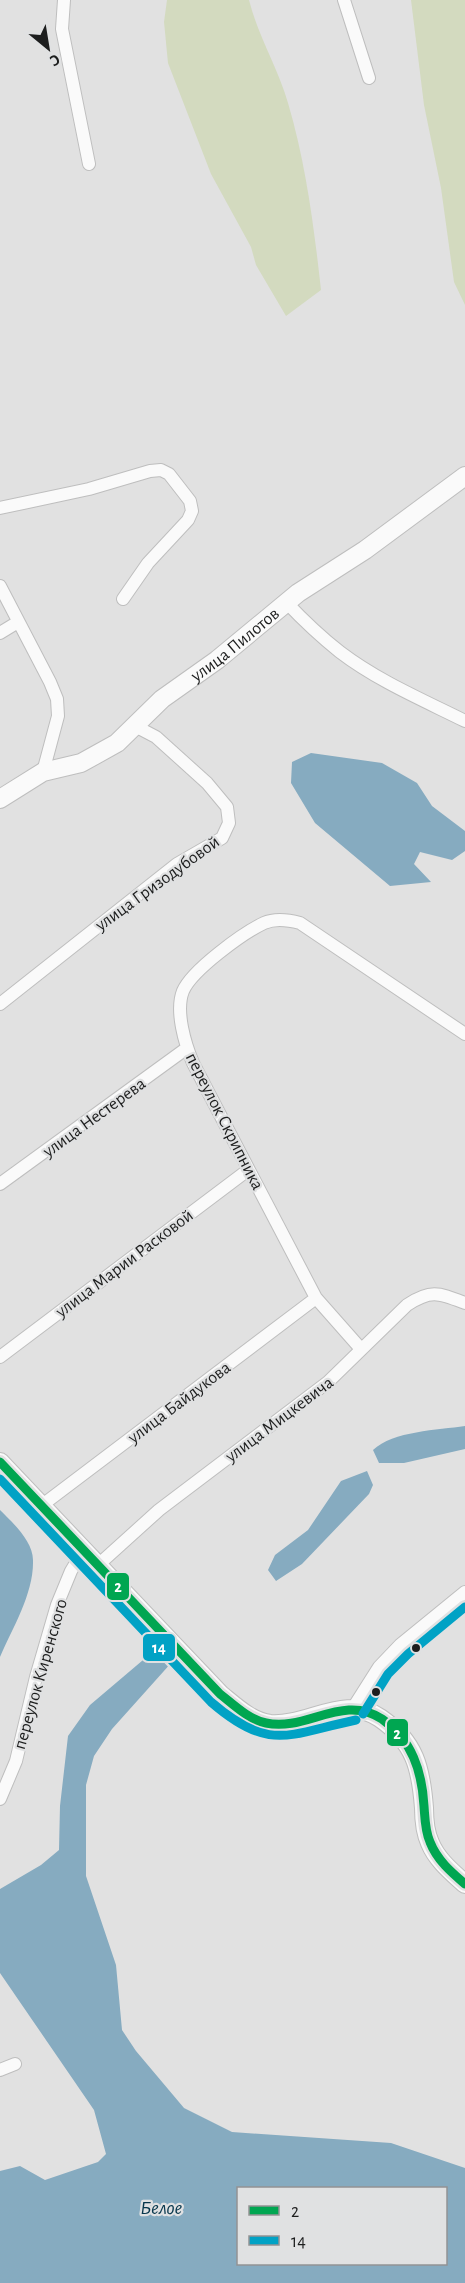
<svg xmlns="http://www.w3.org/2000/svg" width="465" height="2283" font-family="'Alegreya Sans',sans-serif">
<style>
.green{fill:#d3dabf}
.water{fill:#86abc0;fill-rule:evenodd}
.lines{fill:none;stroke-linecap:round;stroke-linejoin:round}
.street-casing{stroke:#bebebe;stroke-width:14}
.secondary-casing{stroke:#bebebe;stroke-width:20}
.street{stroke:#fafafa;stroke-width:12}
.secondary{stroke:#fafafa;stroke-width:18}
.bus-1-casing{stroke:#e0e1e2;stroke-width:14}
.bus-2-casing{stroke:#e0e1e2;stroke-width:14}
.bus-1{stroke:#00a651;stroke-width:9}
.bus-2{stroke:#01a2c5;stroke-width:9}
.bus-dot{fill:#1d1e1e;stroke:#e0e1e2;stroke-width:2}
.labels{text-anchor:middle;stroke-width:4.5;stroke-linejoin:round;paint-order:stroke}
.street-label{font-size:18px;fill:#1d1e1e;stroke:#e0e1e2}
.water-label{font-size:20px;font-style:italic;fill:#06364c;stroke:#e0e1e2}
.line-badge{stroke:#e0e1e2;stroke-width:2}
.badge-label{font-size:16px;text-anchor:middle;font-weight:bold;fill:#fff}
</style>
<rect width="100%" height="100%" fill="#e1e1e1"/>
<path class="green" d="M167 0H249C258 36 278 68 288 103 306 164 314 227 321 290L286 316 256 265 251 247 211 174 168 63 164 22Z
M411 0H465V305L454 282 441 188 424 105Z"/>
<path class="water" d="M311 753 382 763 417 783 432 806 465 831V851L452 860 420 852 414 864 431 882 390 886 315 823 291 783 292 762Z
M465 1426V1449L404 1463H379L373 1450C393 1431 438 1430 465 1426Z
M367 1471 373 1485 369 1494 302 1564 276 1581 268 1570 275 1555 308 1530 341 1481Z
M0 1510C12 1522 33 1541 33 1560 34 1593 13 1627 0 1657Z
M156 1649 172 1662 112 1729 94 1756 86 1785V1876L116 1965 122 2030 136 2051 184 2108 232 2132 391 2143 465 2168V2283H0V2171L20 2166 45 2180 98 2162 106 2154 94 2110 0 1973V1889L41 1865 59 1850 60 1806 68 1736 90 1705ZM238 2188H446V2264H238Z"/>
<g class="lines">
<g class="street-casing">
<path id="street" d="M64 0 62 29 89 164
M344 0 369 78
M0 508 89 489 150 471 161 470 169 474 190 501 192 511 188 520 148 563 123 599
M0 586 50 682 57 699 58 716 43 772
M286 602C303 620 321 637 340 652 378 681 423 700 465 721
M0 633 18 622
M0 1004 177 864 222 838 229 823 227 807 207 783 156 737 135 726
M0 1184 187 1048
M361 1349 316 1298 193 1063C185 1044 175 1011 183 991 192 970 243 933 264 923 275 918 289 920 300 923L465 1034
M0 1357 248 1170
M41 1506 316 1298
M97 1566 159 1510 328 1382 407 1305C431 1289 439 1293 465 1303
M353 1708 379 1667 400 1645 465 1592
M0 1799 16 1761 36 1677 57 1605 71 1571 83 1551
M0 2070 15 2064"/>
</g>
<g class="secondary-casing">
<g id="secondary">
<path id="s1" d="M0 799 43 772 81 763 117 743 162 699 217 660 298 593 365 550 465 476"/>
<path d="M0 1462 220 1694C235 1706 250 1721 270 1724 307 1727 346 1694 380 1718 415 1742 421 1768 424 1808 424 1819 425 1832 430 1843 437 1860 452 1872 465 1884"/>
</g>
</g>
<use href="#street" class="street"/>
<use href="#secondary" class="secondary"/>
<g class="bus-1-casing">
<path id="bus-1" d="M0 1462 220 1694C234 1705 248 1719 266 1723 306 1732 343 1693 382 1719 412 1740 422 1771 424 1806 425 1819 425 1831 430 1842 437 1860 451 1872 465 1884"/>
</g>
<g class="bus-2-casing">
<path id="bus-2" d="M0 1479 211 1702C270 1753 288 1734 356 1720
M363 1714 388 1674 408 1654 465 1607"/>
</g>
<use href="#bus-1" class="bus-1"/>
<use href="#bus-2" class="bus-2"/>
</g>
<g class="bus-dot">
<circle cx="416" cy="1648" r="5"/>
<circle cx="376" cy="1692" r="5"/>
</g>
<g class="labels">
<g class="street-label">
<text dy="6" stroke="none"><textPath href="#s1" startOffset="285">улица Пилотов</textPath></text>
<text transform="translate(157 883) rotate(-36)" y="6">улица Гризодубовой</text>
<text transform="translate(94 1117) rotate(-36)" y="6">улица Нестерева</text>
<text transform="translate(225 1121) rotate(63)" y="6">переулок Скрипника</text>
<text transform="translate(124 1263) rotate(-37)" y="6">улица Марии Расковой</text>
<text transform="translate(179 1402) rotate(-37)" y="6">улица Байдукова</text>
<text transform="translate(279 1419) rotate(-37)" y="6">улица Мицкевича</text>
<text transform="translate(40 1674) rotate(-74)" y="6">переулок Киренского</text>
</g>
<g class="water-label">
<text x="161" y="2214">Белое</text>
</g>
</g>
<g class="line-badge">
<rect x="106" y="1572" width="24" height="29" rx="6" fill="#00a651"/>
<rect x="142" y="1633" width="34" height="29" rx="6" fill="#01a2c5"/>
<rect x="386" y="1718" width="23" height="29" rx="6" fill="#00a651"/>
</g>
<g class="badge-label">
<text x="118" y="1592">2</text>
<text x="159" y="1653">14</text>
<text x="397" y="1739">2</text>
</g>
<rect x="237" y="2187" width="210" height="78" fill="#e0e1e2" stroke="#929394" stroke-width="1.5"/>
<rect x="249" y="2206" width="30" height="9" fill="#00a651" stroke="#929394" stroke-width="1.5"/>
<text x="291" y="2217" font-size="18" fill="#1d1e1e">2</text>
<rect x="249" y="2236" width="30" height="9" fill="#01a2c5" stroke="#929394" stroke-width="1.5"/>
<text x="291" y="2247" font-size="18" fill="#1d1e1e">14</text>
<g transform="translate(48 48) rotate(150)" stroke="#e0e1e2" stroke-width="4.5" paint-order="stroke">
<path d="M0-4.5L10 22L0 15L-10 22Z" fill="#1d1e1e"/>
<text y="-9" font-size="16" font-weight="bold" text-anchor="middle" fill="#1d1e1e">С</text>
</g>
</svg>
